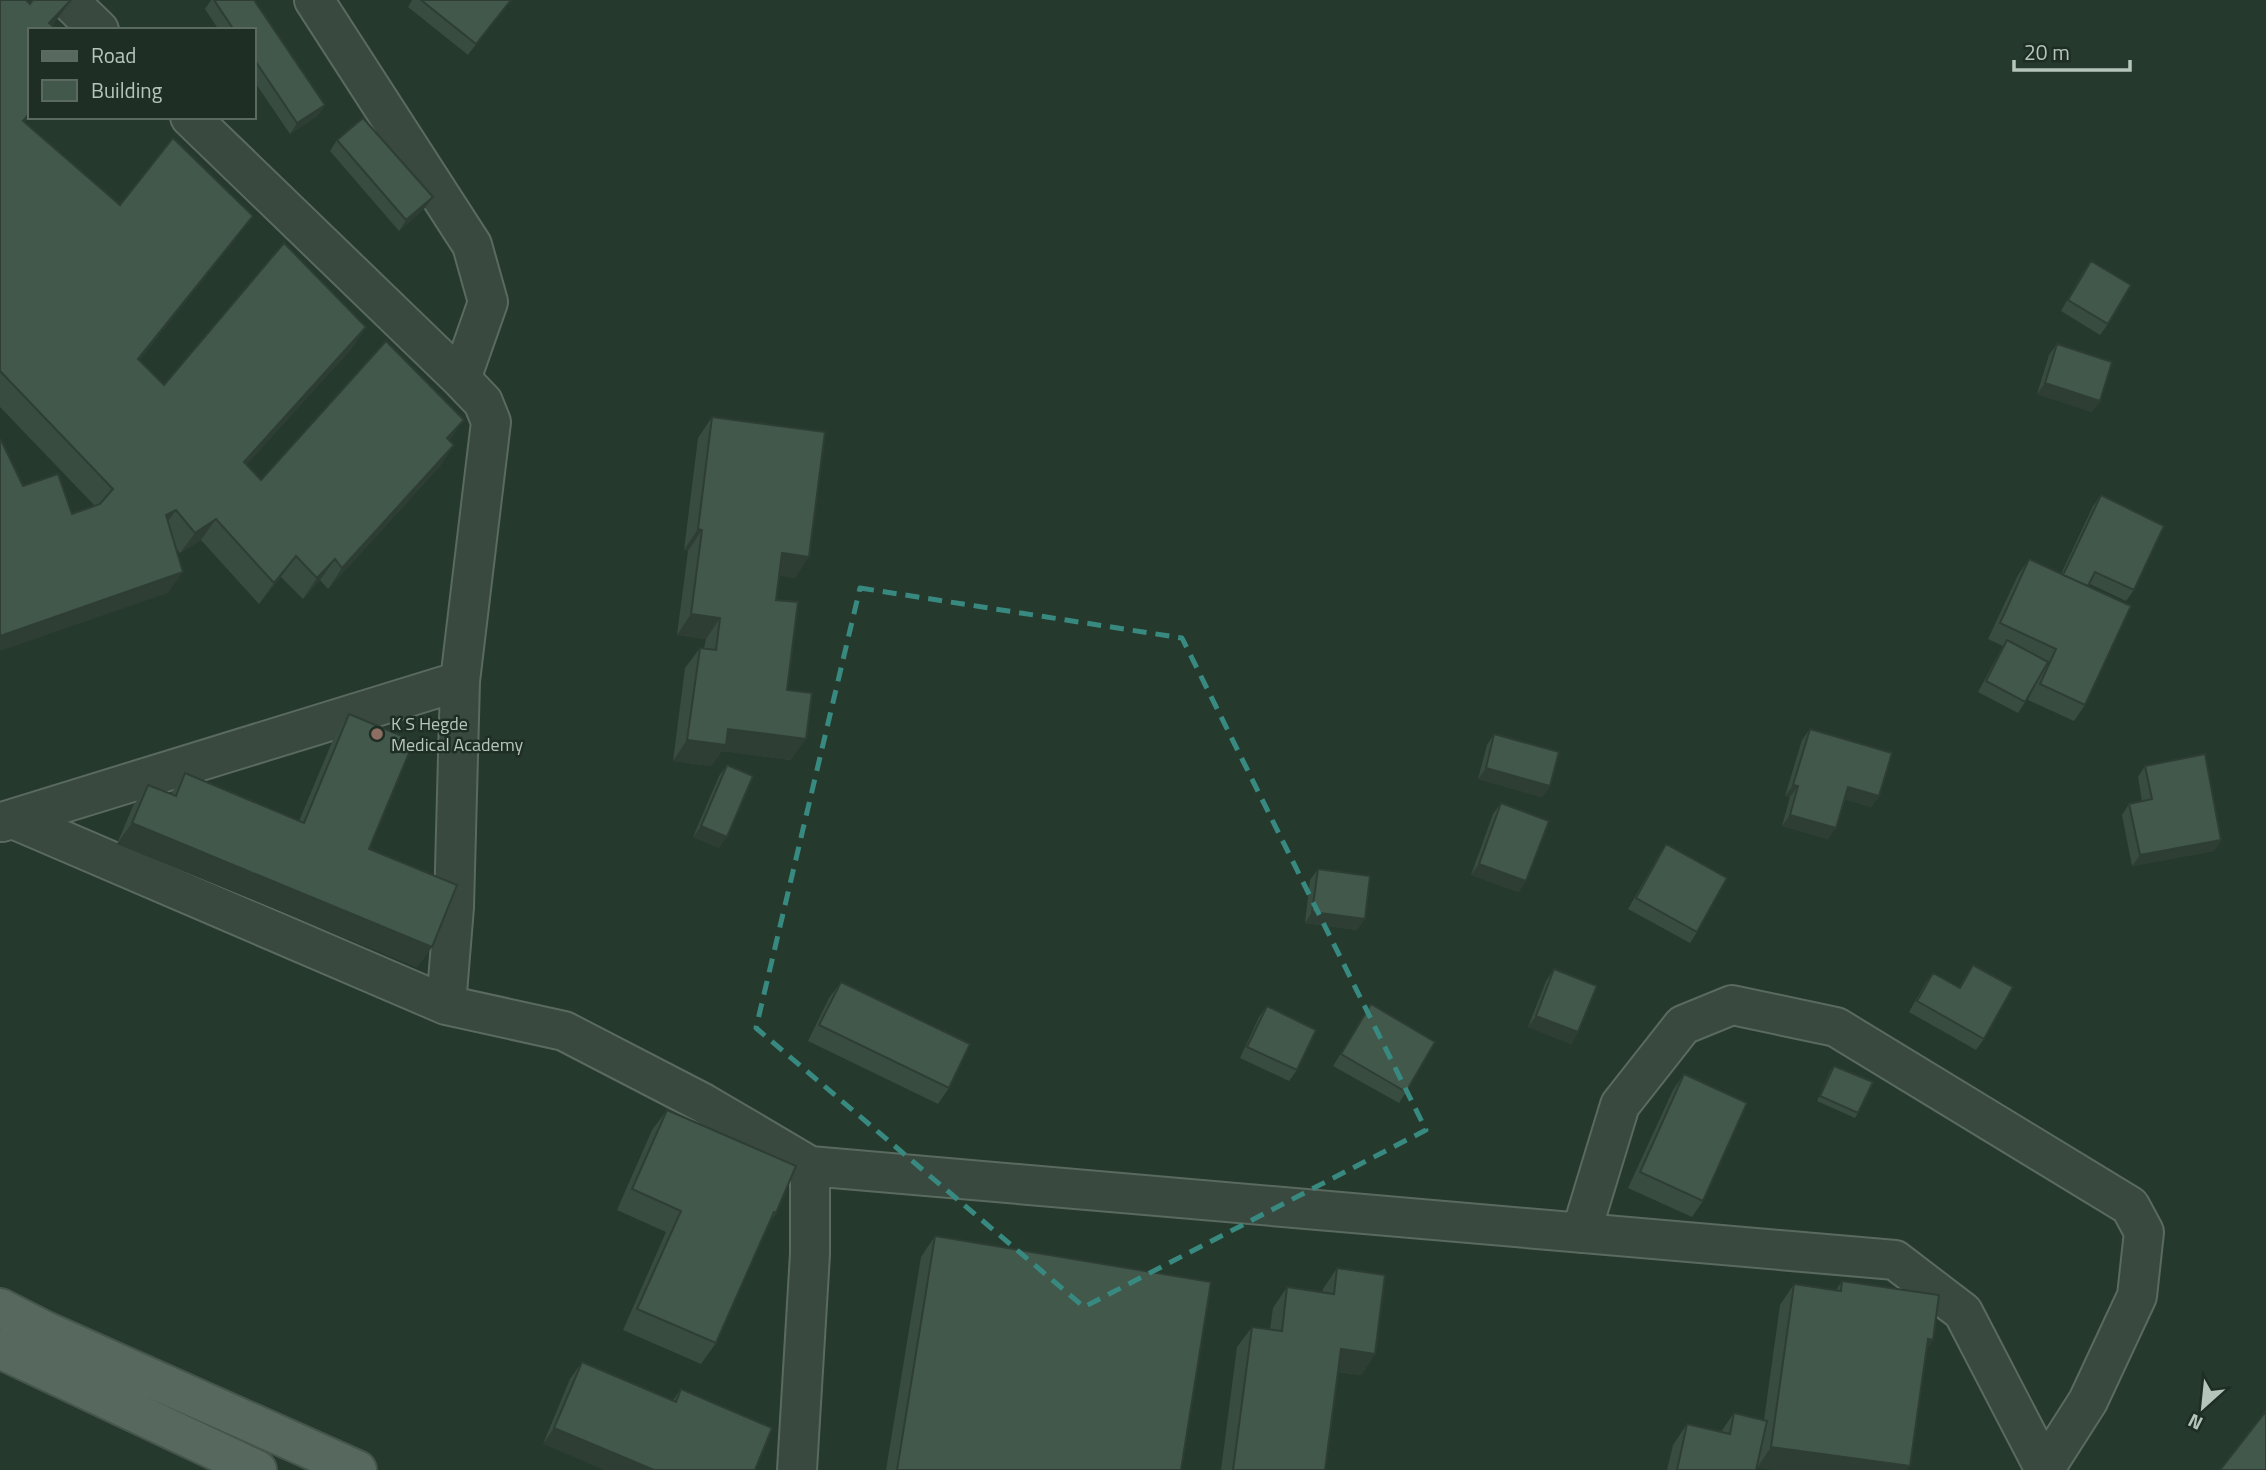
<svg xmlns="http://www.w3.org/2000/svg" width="2266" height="1470" font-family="'Titillium Web',sans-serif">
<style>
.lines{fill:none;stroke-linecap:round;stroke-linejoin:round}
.minor-casing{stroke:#5a6a60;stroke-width:42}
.major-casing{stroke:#45554b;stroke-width:42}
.minor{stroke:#39493f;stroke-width:38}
.major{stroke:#57695e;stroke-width:38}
.wall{fill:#394c40}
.shaded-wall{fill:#2e3e34}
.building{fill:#42584b;stroke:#2e3e34;stroke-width:2}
.marked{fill:none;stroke:#388a81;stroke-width:5;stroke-dasharray:14 9;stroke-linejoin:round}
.education-dot{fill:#8d6e63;stroke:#1e2e24;stroke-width:2.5}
.labels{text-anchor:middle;stroke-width:5;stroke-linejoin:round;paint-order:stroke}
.poi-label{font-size:18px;fill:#b5c5bb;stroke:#1e2e24;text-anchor:start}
</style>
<rect width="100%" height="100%" fill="#26392d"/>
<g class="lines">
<g class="minor-casing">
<path id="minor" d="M68 0 99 30
M314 0 472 245 488 302 461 379
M13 819 446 1005 454 907 460 681 491 422 483 402 461 379 190 117
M2 822 460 681
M446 1005 564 1031 703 1103 810 1166 1895 1260 1963 1312 2044 1468
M1581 1233 1620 1105 1683 1025 1732 1005 1836 1027 2130 1206 2144 1232 2137 1296 2088 1401 2044 1470
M797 1470 810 1254V1166"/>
</g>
<g class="major-casing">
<path id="major" d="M0 1308 43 1330 357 1470
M0 1349 257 1470"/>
</g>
<use href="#minor" class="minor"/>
<use href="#major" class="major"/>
</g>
<path class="wall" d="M0 0 30 4 59 17 30 30V116L24 122 120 205 238 236 139 360 164 385 366 327 352 348 246 465 261 480 450 440 454 445 440 466 328 589 320 580 303 599 281 577 259 604 201 540 180 553 176 548 168 593 23 486 72 514 95 506 0 407Z
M211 0H254L325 105 317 116 290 134 254 81V30H219L205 9Z
M412 0H511L468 55 408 7Z
M337 140 425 208 399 231 330 151Z
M2091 261 2108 324 2100 335 2061 311 2083 272Z
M2057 344 2092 412 2037 394 2049 355Z
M712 417 795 578 779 575 776 600 787 690 791 760 722 751 711 766 673 761 685 668 700 648H704L706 639 677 635 688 551 684 550 698 438Z
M2101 495 2134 590 2126 601 2090 584 2088 586 2085 705 2074 721 2028 700 2038 679 2025 702 2018 713 1978 692 2003 646 1988 639 2018 575 2029 559 2061 574 2093 506Z
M349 714 369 849 432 947 417 967 117 844 133 806 148 785 171 794 185 773 299 821 335 735Z
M1810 729 1879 796 1871 807 1844 799 1828 839 1782 826 1790 797 1785 796 1802 740Z
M1494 734 1550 786 1542 797 1478 779 1487 745Z
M727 765 719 848 693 837 719 776Z
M2145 766 2221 840 2214 851 2132 866 2122 815 2129 804 2142 801 2138 777Z
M1501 803 1519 892 1471 875 1493 814Z
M1666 844 1697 932 1690 943 1628 909 1659 855Z
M1318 869 1357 930 1305 923 1310 880Z
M1973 965 1984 1039 1976 1050 1909 1012 1925 984 1933 973 1959 987Z
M1554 969 1578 1032 1571 1044 1528 1027 1546 981Z
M841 982 949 1088 938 1104 808 1041 829 998Z
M1371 1004 1406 1092 1399 1103 1333 1066Z
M1267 1006 1297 1070 1289 1081 1240 1058 1259 1017Z
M1834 1066 1858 1113 1855 1118 1817 1101 1830 1071Z
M1684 1074 1703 1201 1692 1217 1628 1188 1673 1090Z
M667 1110 776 1213 769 1224 716 1343 701 1364 623 1330 666 1232 617 1210 652 1130Z
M935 1236 1181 1470H886L921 1257Z
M1337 1268 1375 1354 1361 1375 1338 1372 1325 1470H1221L1237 1347 1252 1327 1270 1329 1273 1308 1287 1287 1322 1292 1323 1289Z
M1842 1281 1933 1340 1926 1350 1757 1468 1756 1470H1667L1673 1445 1687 1424 1721 1432 1734 1413 1764 1420 1780 1305 1794 1284 1836 1290Z
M582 1362 673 1400 681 1389 772 1428 543 1444 570 1379Z"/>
<path class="shaded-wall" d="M71 0 59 17 48 30 49 23Z
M511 0 507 6 468 55 476 44Z
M325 105 317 116 290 134 297 123Z
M433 197 425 208 399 231 406 220Z
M253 216 238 236 124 380 138 359Z
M366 327 352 348 230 483 244 462Z
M2045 383 2100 401 2092 412 2037 394Z
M464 420 450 440 447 438Z
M454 445 440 466 328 589 342 568Z
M176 510 162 530 166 515Z
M216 519 201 540 180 553 195 533Z
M698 529 702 530 688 551 684 550Z
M782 553 809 557 795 578 767 574Z
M296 556 281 577 259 604 274 583Z
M335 559 320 580 303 599 317 578Z
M183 572 168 593 0 651V636Z
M691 614 720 618 706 639 677 635Z
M728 729 806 739 791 760 722 751 711 766 673 761 687 740Z
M1486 768 1550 786 1542 797 1478 779Z
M1793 785 1798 786 1790 797 1785 796Z
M1848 787 1879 796 1871 807 1840 798Z
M1790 815 1836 828 1828 839 1782 826Z
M132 823 432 947 417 967 117 844Z
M701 826 727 837 719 848 693 837Z
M2221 840 2214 851 2132 866 2140 855Z
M1479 864 1526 881 1519 892 1471 875Z
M1312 912 1365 919 1357 930 1305 923Z
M1536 1016 1578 1032 1571 1044 1528 1027Z
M1928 1339 1933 1340 1918 1361Z
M1341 1349 1375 1354 1361 1375 1326 1370Z
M554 1428 654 1470H604L543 1444Z
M1771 1447 1910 1466 1907 1470H1773L1757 1468Z"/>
<path class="building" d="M0 0H26L30 4 33 0H71L49 23 57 30H30V113L23 121 120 205 173 138 253 216 138 359 164 385 284 243 366 327 244 462 261 480 386 341 464 420 447 438 454 445 342 568 335 559 317 578 296 556 274 583 216 519 195 533 176 510 166 515 183 572 0 636V441L1 440 23 486 58 474 72 514 100 504 113 489 0 371Z
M214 0H254L325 105 297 123 254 59V30H234Z
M421 0H511L476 44Z
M363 118 433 197 406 220 337 140Z
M2091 261 2131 285 2108 324 2068 300Z
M2057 344 2112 362 2100 401 2045 383Z
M712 417 825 432 809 557 782 553 776 600 798 602 787 690 812 693 806 739 728 729 726 745 687 740 700 648 716 650 720 618 691 614 702 530 698 529Z
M2101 495 2164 526 2134 590 2095 572 2088 586 2063 575Z
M2029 559 2131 606 2085 705 2040 684 2056 649 2000 623Z
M2007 640 2048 662 2025 702 1986 681Z
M349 714 414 741 369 849 457 885 432 947 132 823 148 785 176 796 185 773 304 823Z
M1810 729 1892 753 1879 796 1848 787 1836 828 1790 815 1798 786 1793 785Z
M1494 734 1559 752 1550 786 1486 768Z
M2205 754 2221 840 2140 855 2129 804 2152 799 2145 766Z
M727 765 753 776 727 837 701 826Z
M1501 803 1549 821 1526 881 1479 864Z
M1666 844 1727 878 1697 932 1636 898Z
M1318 869 1370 876 1365 919 1312 912Z
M1973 965 2013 987 1984 1039 1917 1001 1933 973 1960 988Z
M1554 969 1597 986 1578 1032 1536 1016Z
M841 982 970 1044 949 1088 819 1025Z
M1371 1004 1435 1042 1406 1092 1341 1054Z
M1267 1006 1316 1030 1297 1070 1247 1047Z
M1834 1066 1873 1082 1858 1113 1820 1096Z
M1684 1074 1747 1103 1703 1201 1640 1172Z
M667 1110 796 1166 776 1213 774 1212 716 1343 637 1309 681 1211 632 1189Z
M935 1236 1211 1282 1181 1470H897Z
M1337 1268 1385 1275 1375 1354 1341 1349 1325 1470H1233L1252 1327 1282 1331 1287 1287 1334 1294Z
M1842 1281 1939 1295 1933 1340 1928 1339 1910 1466 1771 1447 1794 1284 1841 1291Z
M582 1362 676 1402 681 1389 772 1428 755 1470H654L554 1428Z
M2266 1411V1470H2220Z
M1734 1413 1767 1421 1756 1470H1677L1687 1424 1730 1434Z"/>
<path class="marked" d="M860 588 1182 638 1426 1130 1084 1307 756 1028Z"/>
<circle class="education-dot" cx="377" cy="734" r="7"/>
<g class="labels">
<g class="poi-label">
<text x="391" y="730">K S Hegde<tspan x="391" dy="21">Medical Academy</tspan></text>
</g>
</g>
<rect x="28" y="28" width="228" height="91" fill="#1e2e24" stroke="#5a6a60" stroke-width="2"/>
<rect x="42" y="51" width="35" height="10" fill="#57695e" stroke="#5a6a60" stroke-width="2"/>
<text x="91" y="63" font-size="21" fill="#b5c5bb">Road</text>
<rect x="42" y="80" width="35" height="21" fill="#42584b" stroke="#5a6a60" stroke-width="2"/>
<text x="91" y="98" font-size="21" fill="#b5c5bb">Building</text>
<g transform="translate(2203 1407) rotate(207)" stroke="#1e2e24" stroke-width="5" paint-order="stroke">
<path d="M0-5L12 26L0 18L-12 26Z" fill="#b5c5bb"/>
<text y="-10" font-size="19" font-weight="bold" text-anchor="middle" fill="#b5c5bb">N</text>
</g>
<path d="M2014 60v10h116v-10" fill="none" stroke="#b5c5bb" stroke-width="3.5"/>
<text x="2024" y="60" font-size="21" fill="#b5c5bb" stroke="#1e2e24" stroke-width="5" paint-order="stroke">20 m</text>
</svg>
